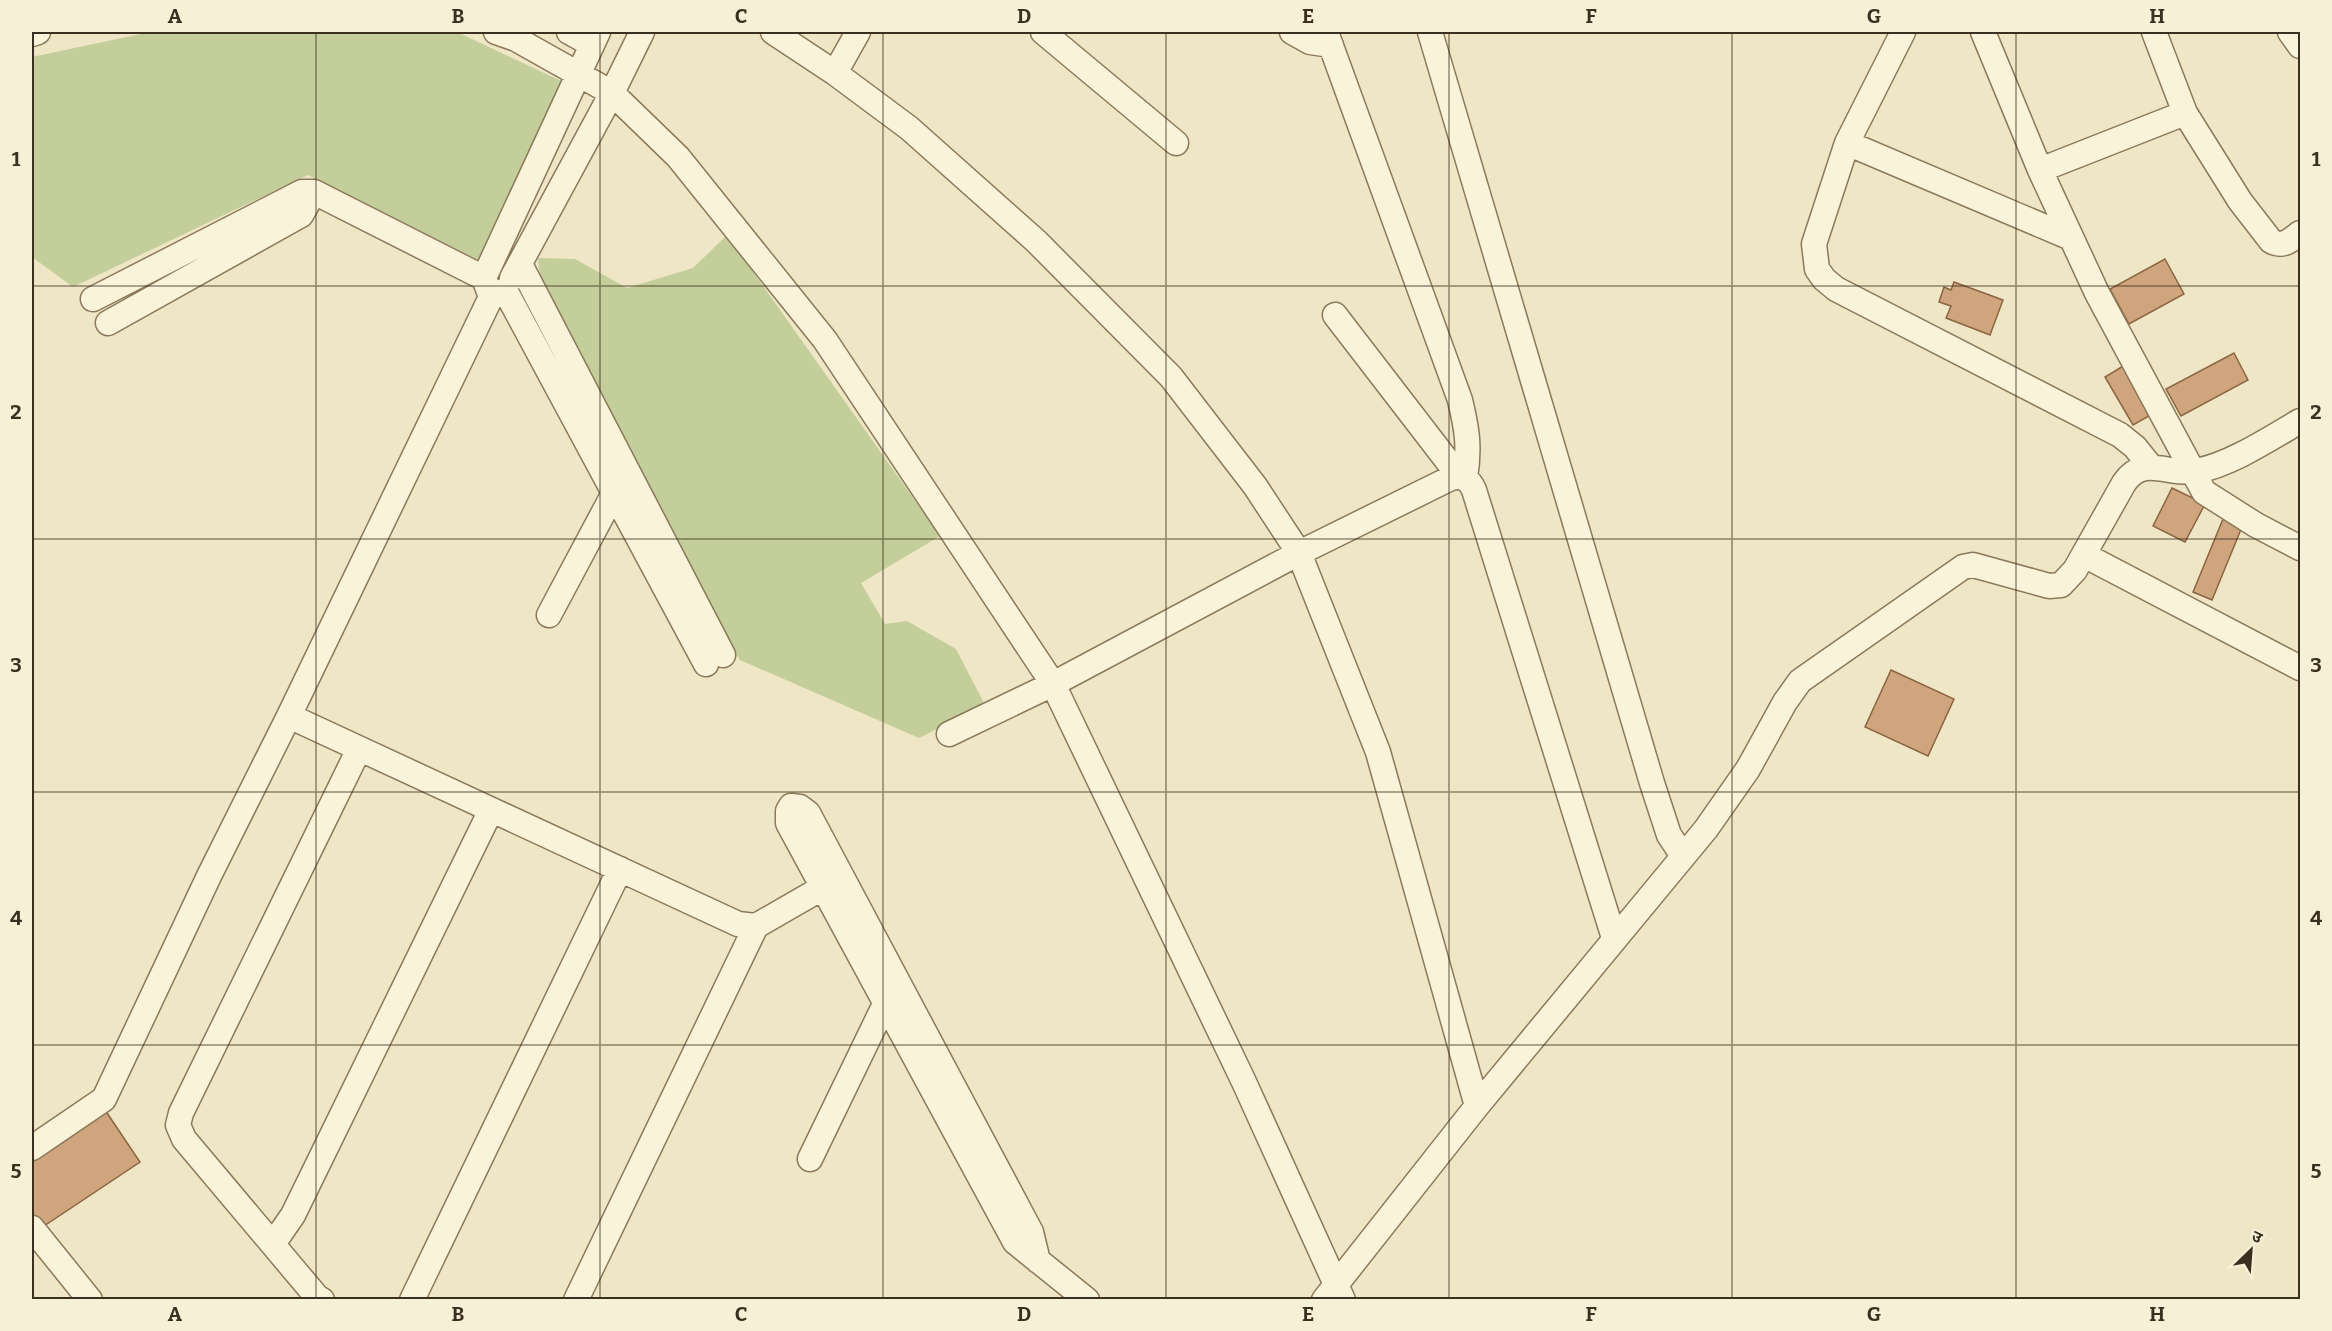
<svg xmlns="http://www.w3.org/2000/svg" width="2332" height="1331" font-family="Bitter,'Noto Sans Devanagari',serif">
<style>
.green{fill:#c3ce9a}
.building{fill:#cea57c;stroke:#8b6441;stroke-width:1.5}
.lines{fill:none;stroke-linecap:round;stroke-linejoin:round}
.minor-casing{stroke:#8b795b;stroke-width:27}
.minor{stroke:#f9f3da;stroke-width:24}
.grid{fill:none;stroke:#3b2f1f;stroke-width:1.5;stroke-opacity:0.55}
.neatline{fill:none;stroke:#3b2f1f;stroke-width:2}
.grid-label{font-size:20px;text-anchor:middle;font-weight:bold;fill:#3b2f1f}
</style>
<rect width="100%" height="100%" fill="#efe6c6"/>
<path class="green" d="M150 32H457L576 88 491 266 308 175 73 287 32 257V57Z
M727 235 940 536 861 583 885 624 907 621 956 649 985 705 919 738 740 660 647 499 541 289 538 258 575 259 627 288 693 268Z"/>
<path class="building" d="M2165 259 2184 294 2129 324 2110 289Z
M1954 282 2003 300 1990 335 1946 318 1951 306 1939 302 1944 287 1951 290Z
M2234 353 2248 380 2181 416 2166 389Z
M2128 363 2156 412 2133 425 2105 377Z
M2172 488 2205 504 2185 542 2153 526Z
M2223 519 2242 527 2212 600 2193 592Z
M1891 670 1954 699 1928 756 1865 727Z
M101 1104 140 1162 38 1230 32 1220V1151Z"/>
<g class="lines">
<g class="minor-casing">
<path id="minor" d="M496 32 516 39 612 93 678 157 825 340 1053 684 1244 1082 1343 1300
M569 32 591 44
M773 32 835 73 909 128 1036 241 1171 377 1255 486 1299 553 1378 752 1477 1106
M1043 32 1176 143
M1292 32 1310 42 1331 45
M1326 32 1460 400C1467 429 1470 447 1465 478
M1430 32 1652 783 1669 835 1683 856
M1903 32 1847 143 1814 244 1817 269 1824 279 1836 289 2120 435 2135 447 2151 467
M1983 32 2040 170 2097 293 2204 492 2256 525 2300 548
M2154 32 2185 113 2240 201 2271 241C2283 248 2291 240 2300 233
M2290 32 2300 46
M32 34 38 32
M835 73 858 32
M1847 143 2071 238
M2040 170 2185 113
M520 264 723 655
M512 278 612 93 642 32
M505 290 706 664
M93 299 302 192H314L484 278
M1335 315 1459 476
M108 323 301 215 314 192
M2084 555 2300 668
M549 615 614 493 623 487
M289 716 738 924 756 926 822 888
M949 734 1053 684 1299 553 1451 478C1463 475 1469 479 1474 490L1614 938
M32 1148 104 1099 209 876 289 716 491 297 484 278 598 32
M810 1159 885 1004
M32 1228 90 1300
M273 1244 293 1215 491 810
M1038 1261 1031 1232 808 813 800 807 791 806 788 811V823L1015 1242 1087 1300
M322 1300 317 1297 184 1139 178 1125 181 1113 359 749
M412 1300 620 869
M576 1300 756 926
M1324 1300 1477 1106 1706 829 1748 769 1785 702 1800 681 1963 567 1973 565 2049 586 2061 585 2075 570 2124 483C2144 454 2168 476 2196 471 2230 465 2271 438 2300 421"/>
</g>
<use href="#minor" class="minor"/>
</g>
<path class="grid" d="M316 32V1300M600 32V1300M883 32V1300M1166 32V1300M1449 32V1300M1732 32V1300M2016 32V1300M32 286H2300M32 539H2300M32 792H2300M32 1045H2300"/>
<rect width="2332" height="1331" fill="none" stroke="#f6f0d6" stroke-width="66"/>
<g transform="translate(2251 1250) rotate(25)" stroke="#f6f0d6" stroke-width="4.5" paint-order="stroke">
<path d="M0-4.5L10 22L0 15L-10 22Z" fill="#3b2f1f"/>
<text y="-9" font-size="16" font-weight="bold" text-anchor="middle" fill="#3b2f1f">उ</text>
</g>
<rect x="33" y="33" width="2266" height="1265" class="neatline"/>
<g class="grid-label">
<text x="175" y="23">A</text>
<text x="458" y="23">B</text>
<text x="741" y="23">C</text>
<text x="1024" y="23">D</text>
<text x="1308" y="23">E</text>
<text x="1591" y="23">F</text>
<text x="1874" y="23">G</text>
<text x="2157" y="23">H</text>
<text x="16" y="166">1</text>
<text x="2316" y="166">1</text>
<text x="16" y="419">2</text>
<text x="2316" y="419">2</text>
<text x="16" y="672">3</text>
<text x="2316" y="672">3</text>
<text x="16" y="925">4</text>
<text x="2316" y="925">4</text>
<text x="16" y="1178">5</text>
<text x="2316" y="1178">5</text>
<text x="175" y="1321">A</text>
<text x="458" y="1321">B</text>
<text x="741" y="1321">C</text>
<text x="1024" y="1321">D</text>
<text x="1308" y="1321">E</text>
<text x="1591" y="1321">F</text>
<text x="1874" y="1321">G</text>
<text x="2157" y="1321">H</text>
</g>
</svg>
